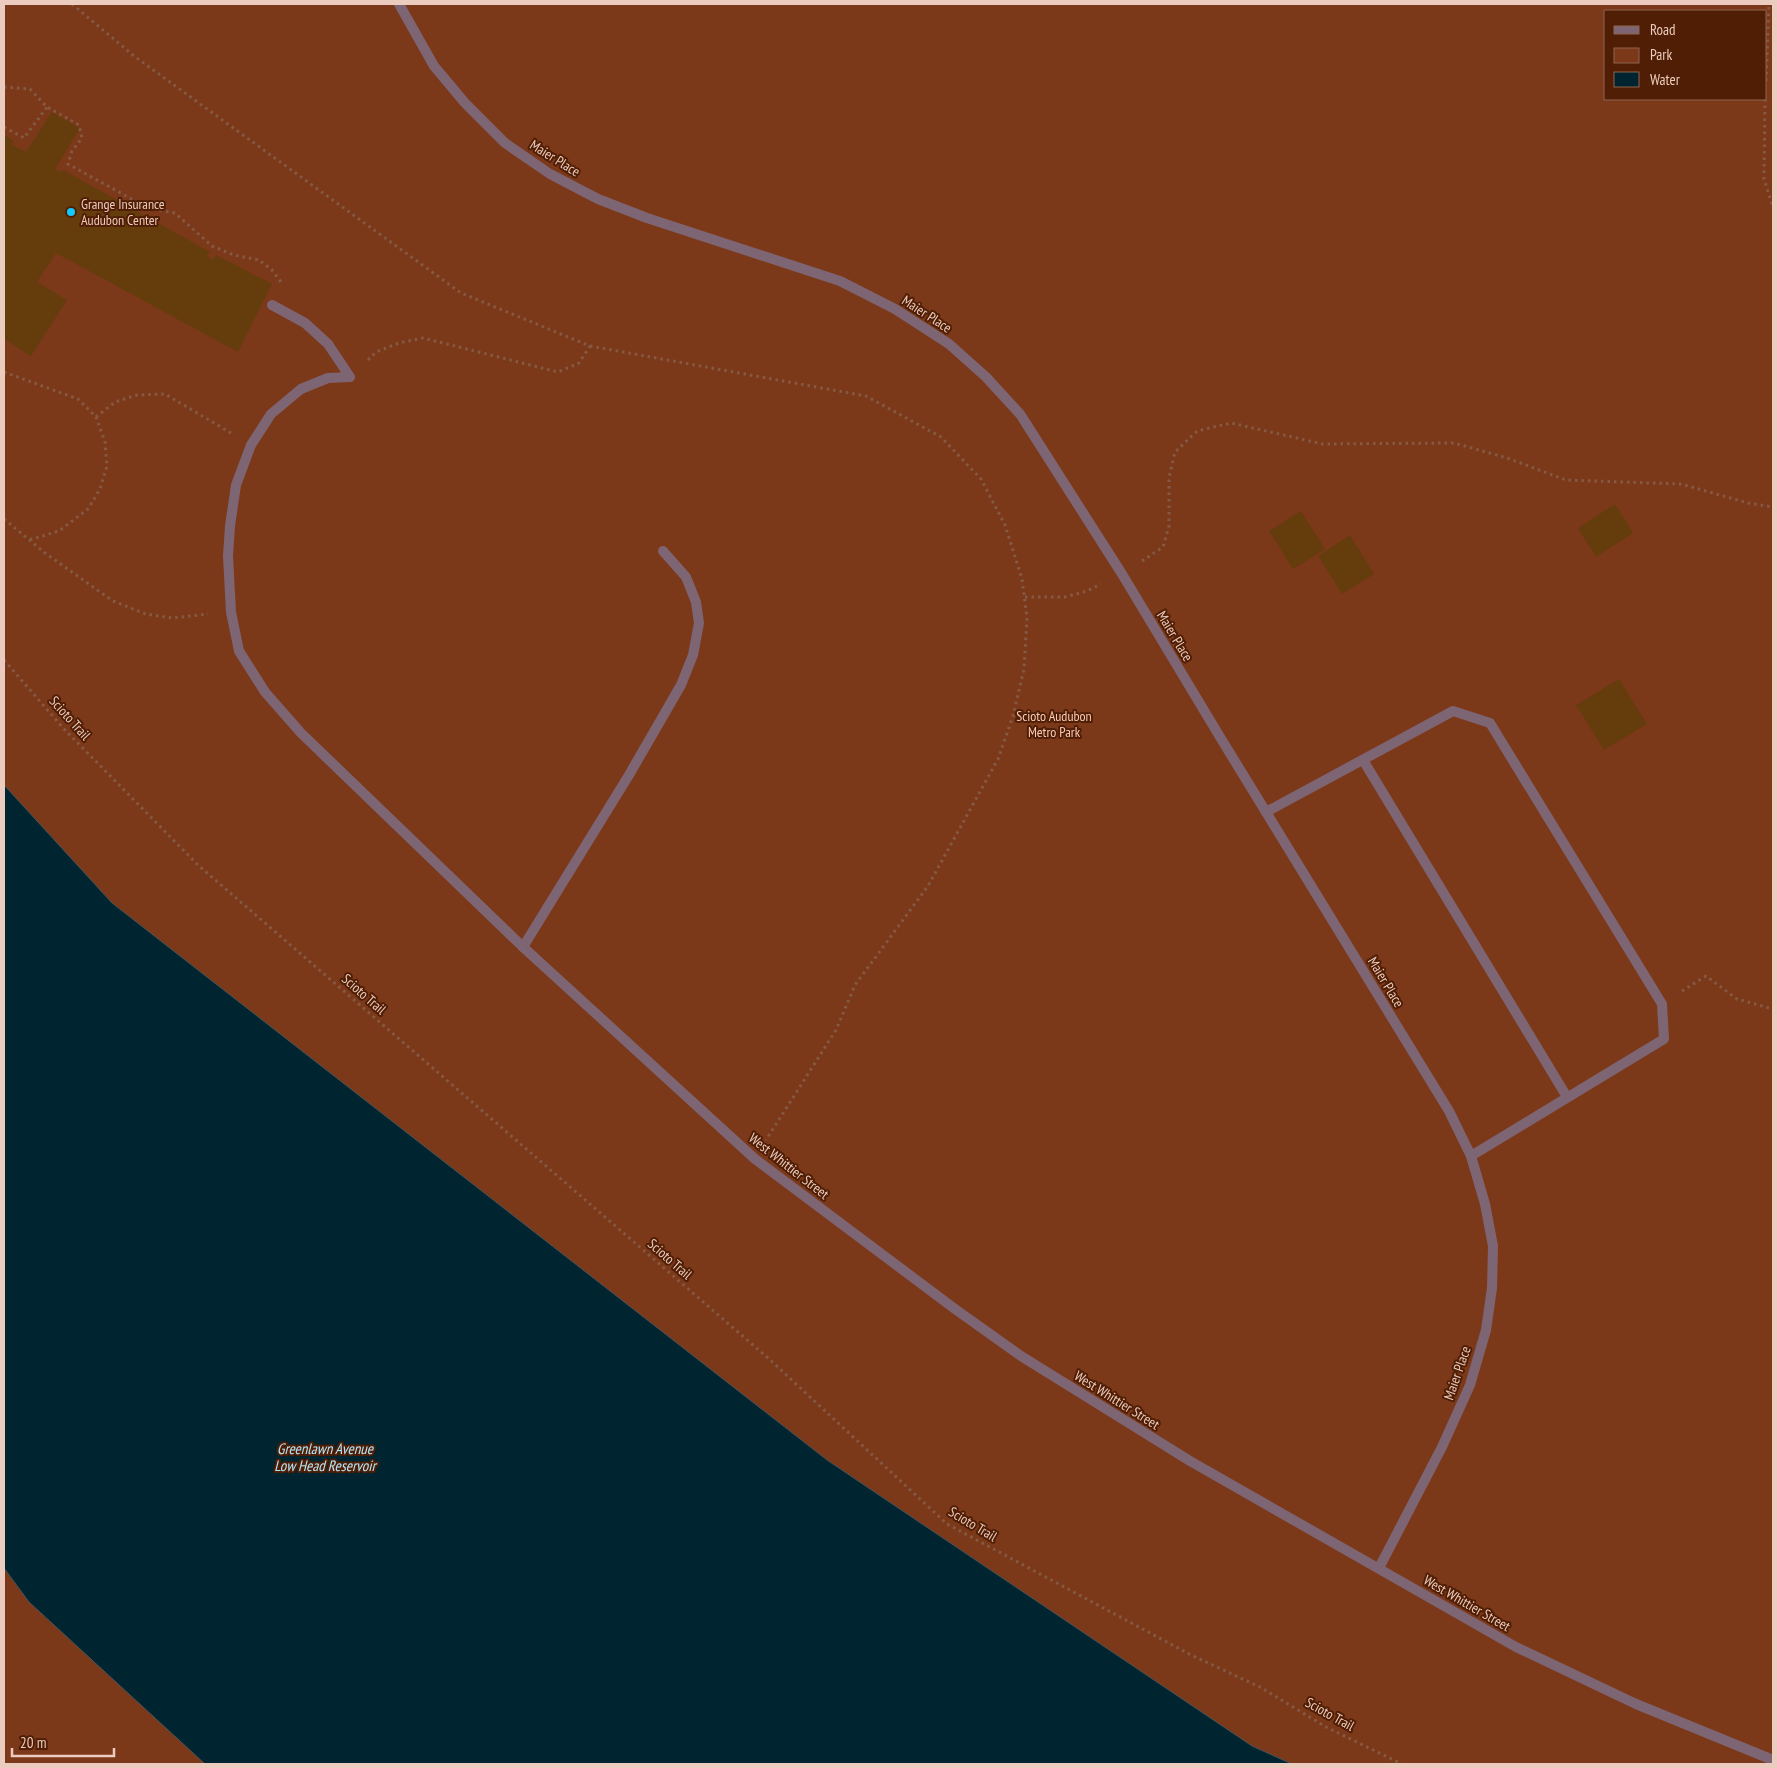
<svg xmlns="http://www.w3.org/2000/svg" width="1777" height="1768" font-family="'PT Sans Narrow',sans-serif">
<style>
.green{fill:#7c391a;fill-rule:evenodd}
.water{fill:#002430;stroke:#47565b}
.building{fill:#653c0c}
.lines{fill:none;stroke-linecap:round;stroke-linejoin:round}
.path{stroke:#855a44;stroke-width:3;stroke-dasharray:2.5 4;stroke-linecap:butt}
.lane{stroke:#7e6573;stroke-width:10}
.street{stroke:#7e6573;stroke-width:10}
.poi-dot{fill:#12cafb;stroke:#501e05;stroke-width:2}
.labels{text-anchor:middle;stroke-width:4;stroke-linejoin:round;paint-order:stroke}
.street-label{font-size:14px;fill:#ecccbe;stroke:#501e05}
.poi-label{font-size:14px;fill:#ecccbe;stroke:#501e05;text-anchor:start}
.park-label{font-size:14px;fill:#f9cab7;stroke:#501e05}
.water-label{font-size:15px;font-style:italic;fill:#b2e6fa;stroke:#501e05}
</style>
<rect width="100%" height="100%" fill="#501e05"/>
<path class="green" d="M4 4H1773V1764H1292L1252 1746 827 1460 112 903 4 785ZM1606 11H1766V99H1606Z
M4 1569 29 1602 205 1764H4Z"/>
<path class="water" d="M4 785 112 903 827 1460 1252 1746 1292 1764H205L29 1602 4 1568Z"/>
<path class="building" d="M52 112 80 128 55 169 62 172 63 170 210 252 207 256 213 260 216 255 272 284 238 352 56 253 37 282 67 300 31 356 4 339V135L14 141 11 144 26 152Z
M1615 504 1633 533 1596 557 1578 528Z
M1301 511 1325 549 1293 569 1269 531Z
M1350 535 1374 574 1342 594 1318 556Z
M1619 679 1647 724 1604 750 1576 705Z"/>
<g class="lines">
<path class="path" d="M72 4 134 56 461 293 590 346 579 363 558 372 423 338 399 343 376 352 367 361
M1766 81 1769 4
M4 87 30 89 47 107 79 125 82 138 72 151 68 164 146 207 175 213 212 246 234 255 259 260 272 270 281 282V285
M1765 99 1764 179 1773 207
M4 127 24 138 47 107
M590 346 866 396 941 437 981 479 1005 525 1022 579 1027 618 1024 669 1013 716 998 759 928 886 855 985 836 1030 766 1140
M4 372 78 399 96 417 105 442 107 466 100 489 88 509 59 531 29 540
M96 417 115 402 137 395 165 394 231 433
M4 519 45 553 113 601 146 614 172 618 208 614
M1142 561 1163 547 1169 526V478L1175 452 1197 431 1231 423 1323 444 1454 443 1507 458 1566 480 1681 484 1748 503 1773 507
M1025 597H1065L1087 591 1101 584
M4 660 64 729 198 865 768 1358 947 1524 1191 1655 1260 1687 1326 1727 1402 1764
M1682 991 1706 976 1737 999 1773 1009"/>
<path class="lane" d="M272 305 305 323 328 344 350 377
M350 377 328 378 301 389 271 414 251 445 236 485 230 526 228 556 231 612 239 651 265 692 301 733 523 947 629 775 681 685 693 655 699 623 696 602 686 577 663 551
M1363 760 1567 1097
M1266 812 1453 711 1490 723 1662 1004 1664 1039 1471 1156"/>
<path class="street" d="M399 4 434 66 465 103 505 143 550 174 598 199 647 218 840 281 895 309 949 344 986 377 1020 414 1122 574 1220 737 1449 1111 1471 1156 1485 1204 1493 1246 1492 1288 1486 1330 1470 1385 1442 1447 1379 1568
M523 947 755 1159 955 1309 1021 1356 1190 1461 1516 1647 1636 1704 1773 1760"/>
</g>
<circle class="poi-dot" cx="71" cy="212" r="5"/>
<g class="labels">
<g class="street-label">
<text transform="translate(555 158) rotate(32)" y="5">Maier Place</text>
<text transform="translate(927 314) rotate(33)" y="5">Maier Place</text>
<text transform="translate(1175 636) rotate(59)" y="5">Maier Place</text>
<text transform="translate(70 718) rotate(48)" y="5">Scioto Trail</text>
<text transform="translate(1386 982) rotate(59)" y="5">Maier Place</text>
<text transform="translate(364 994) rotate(41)" y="5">Scioto Trail</text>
<text transform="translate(789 1166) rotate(38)" y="5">West Whittier Street</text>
<text transform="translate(670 1259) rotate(41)" y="5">Scioto Trail</text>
<text transform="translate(1457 1373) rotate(-71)" y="5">Maier Place</text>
<text transform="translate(1117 1400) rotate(32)" y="5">West Whittier Street</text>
<text transform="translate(973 1524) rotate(31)" y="5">Scioto Trail</text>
<text transform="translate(1467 1603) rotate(30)" y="5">West Whittier Street</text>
<text transform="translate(1330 1714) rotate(29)" y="5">Scioto Trail</text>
</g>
<g class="poi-label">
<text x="81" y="209">Grange Insurance<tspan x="81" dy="16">Audubon Center</tspan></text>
</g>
<g class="park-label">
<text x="1054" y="721">Scioto Audubon<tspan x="1054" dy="16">Metro Park</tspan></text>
</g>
<g class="water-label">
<text x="325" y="1454">Greenlawn Avenue<tspan x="325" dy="17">Low Head Reservoir</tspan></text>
</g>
</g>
<rect width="1777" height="1768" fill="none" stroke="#ecccbe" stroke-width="10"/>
<rect x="1604" y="10" width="162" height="90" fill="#501e05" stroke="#8e644f"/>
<rect x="1614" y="26" width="25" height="8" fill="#7e6573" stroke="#8e644f"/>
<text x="1650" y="35" font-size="15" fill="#ecccbe">Road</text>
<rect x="1614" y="48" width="25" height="15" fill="#7c391a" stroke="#8e644f"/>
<text x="1650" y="60" font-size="15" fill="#ecccbe">Park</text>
<rect x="1614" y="72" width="25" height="15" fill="#002430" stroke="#8e644f"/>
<text x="1650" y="85" font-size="15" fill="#ecccbe">Water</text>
<path d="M12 1748v8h102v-8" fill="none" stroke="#ecccbe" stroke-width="2.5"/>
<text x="20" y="1748" font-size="15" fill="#ecccbe" stroke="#501e05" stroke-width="4" paint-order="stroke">20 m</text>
</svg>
